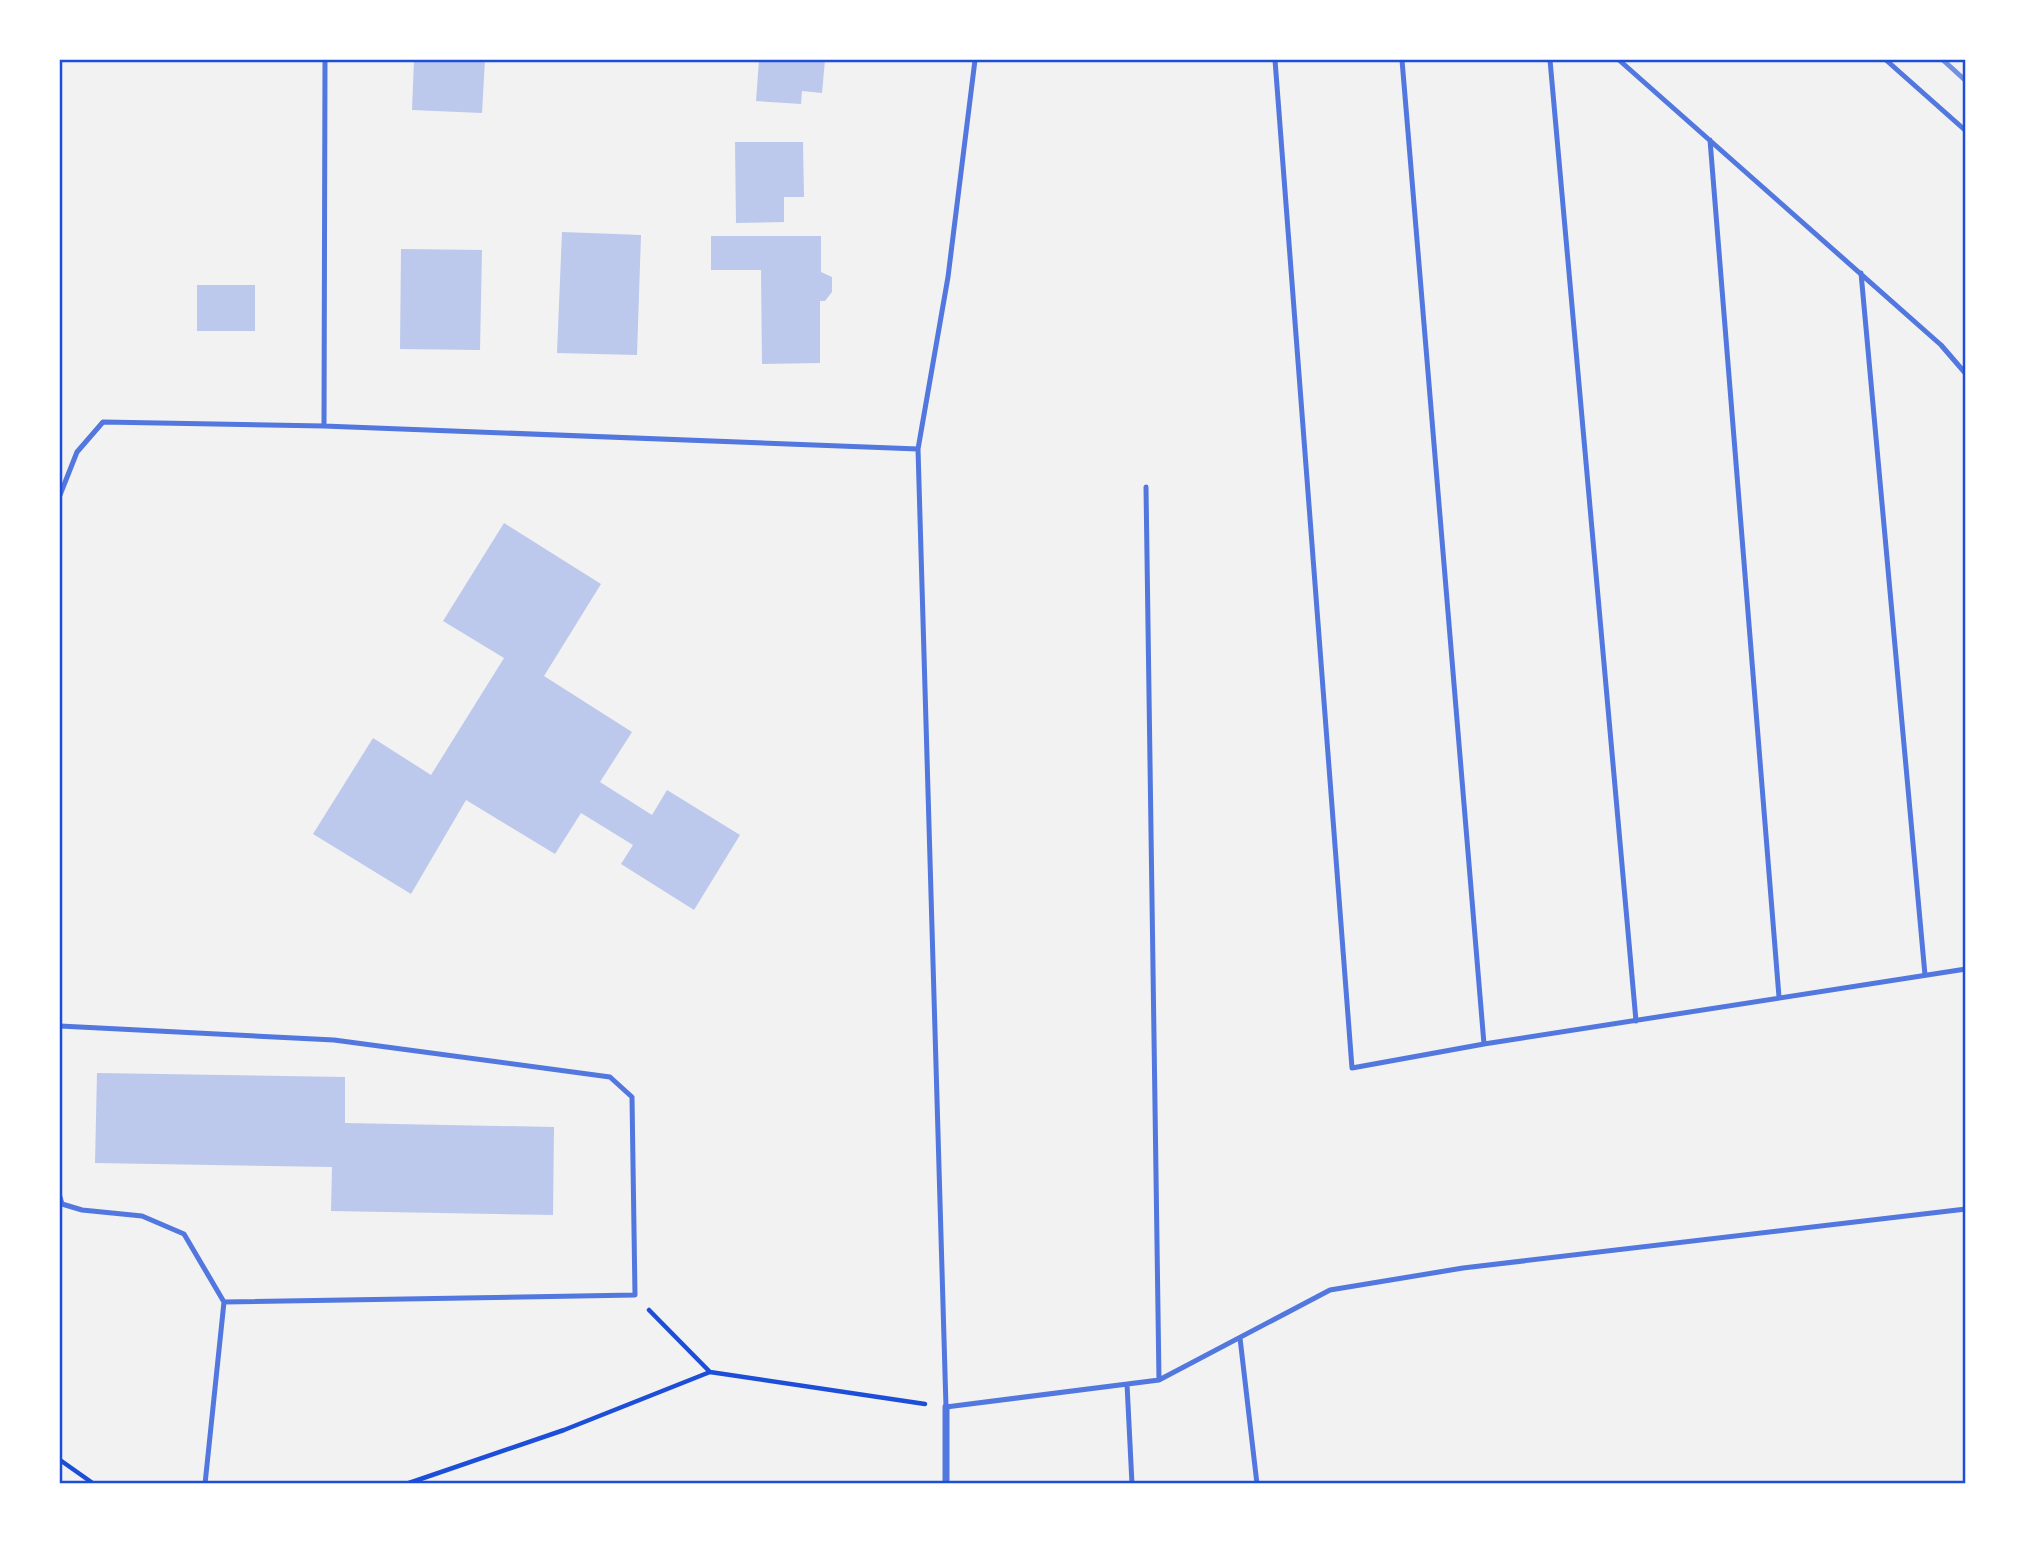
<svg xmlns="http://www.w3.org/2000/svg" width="2025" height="1543" font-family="Inter,sans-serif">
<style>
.building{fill:#bdc9ec}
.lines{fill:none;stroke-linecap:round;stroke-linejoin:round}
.path{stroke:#1d4ed8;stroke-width:4.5}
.service{stroke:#5277de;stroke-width:5}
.minor{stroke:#5277de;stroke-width:7}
.rail{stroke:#7290e2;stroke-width:5}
.neatline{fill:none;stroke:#1d4ed8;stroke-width:2.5}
</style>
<rect width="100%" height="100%" fill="#f2f2f2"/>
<path class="building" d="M414 60H485L482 113 412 110Z
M759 60H825L822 93 802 91 801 104 756 101Z
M735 142H803L804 197H784V222L736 223Z
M562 232 641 235 637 355 557 353Z
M711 236H821V272L832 277V292L825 301H820V363L762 364 761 270H711Z
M401 249 482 250 480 350 400 349Z
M197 285H255V331H197Z
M504 523 601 584 544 676 632 732 600 782 652 815 667 790 740 835 694 910 621 864 633 845 581 813 555 854 466 800 411 894 313 834 373 738 431 775 504 658 443 621Z
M97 1073 345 1077V1123L554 1127 553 1215 331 1211 332 1167 95 1163Z"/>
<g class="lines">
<path class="path" d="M649 1310 710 1372
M60 1460 94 1484
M406 1484 564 1430 710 1372 925 1404"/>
<path class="service" d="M975 60 948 277 918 449 946 1407 1159 1380 1330 1290 1463 1268 1966 1209
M1275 60 1352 1068 1484 1044 1966 969
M1402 60 1484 1044
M1550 60 1636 1021
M1619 60 1941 345 1966 374
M1886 60 1966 131
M1710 140 1779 997
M1861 273 1925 975
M324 426 325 60
M1146 487 1159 1380
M60 495 77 452 103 422 324 426 918 449
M60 1026 334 1040 610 1077 632 1097 635 1295 224 1302
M60 1197 62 1204 82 1210 142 1216 184 1234 224 1302 205 1484
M1240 1338 1257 1484
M1127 1384 1132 1484"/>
<path class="minor" d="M946 1484V1407"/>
<path class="rail" d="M1943 60 1966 81"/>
</g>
<rect width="2025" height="1543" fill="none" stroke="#ffffff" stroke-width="122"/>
<rect x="61" y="61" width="1903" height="1421" class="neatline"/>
</svg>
